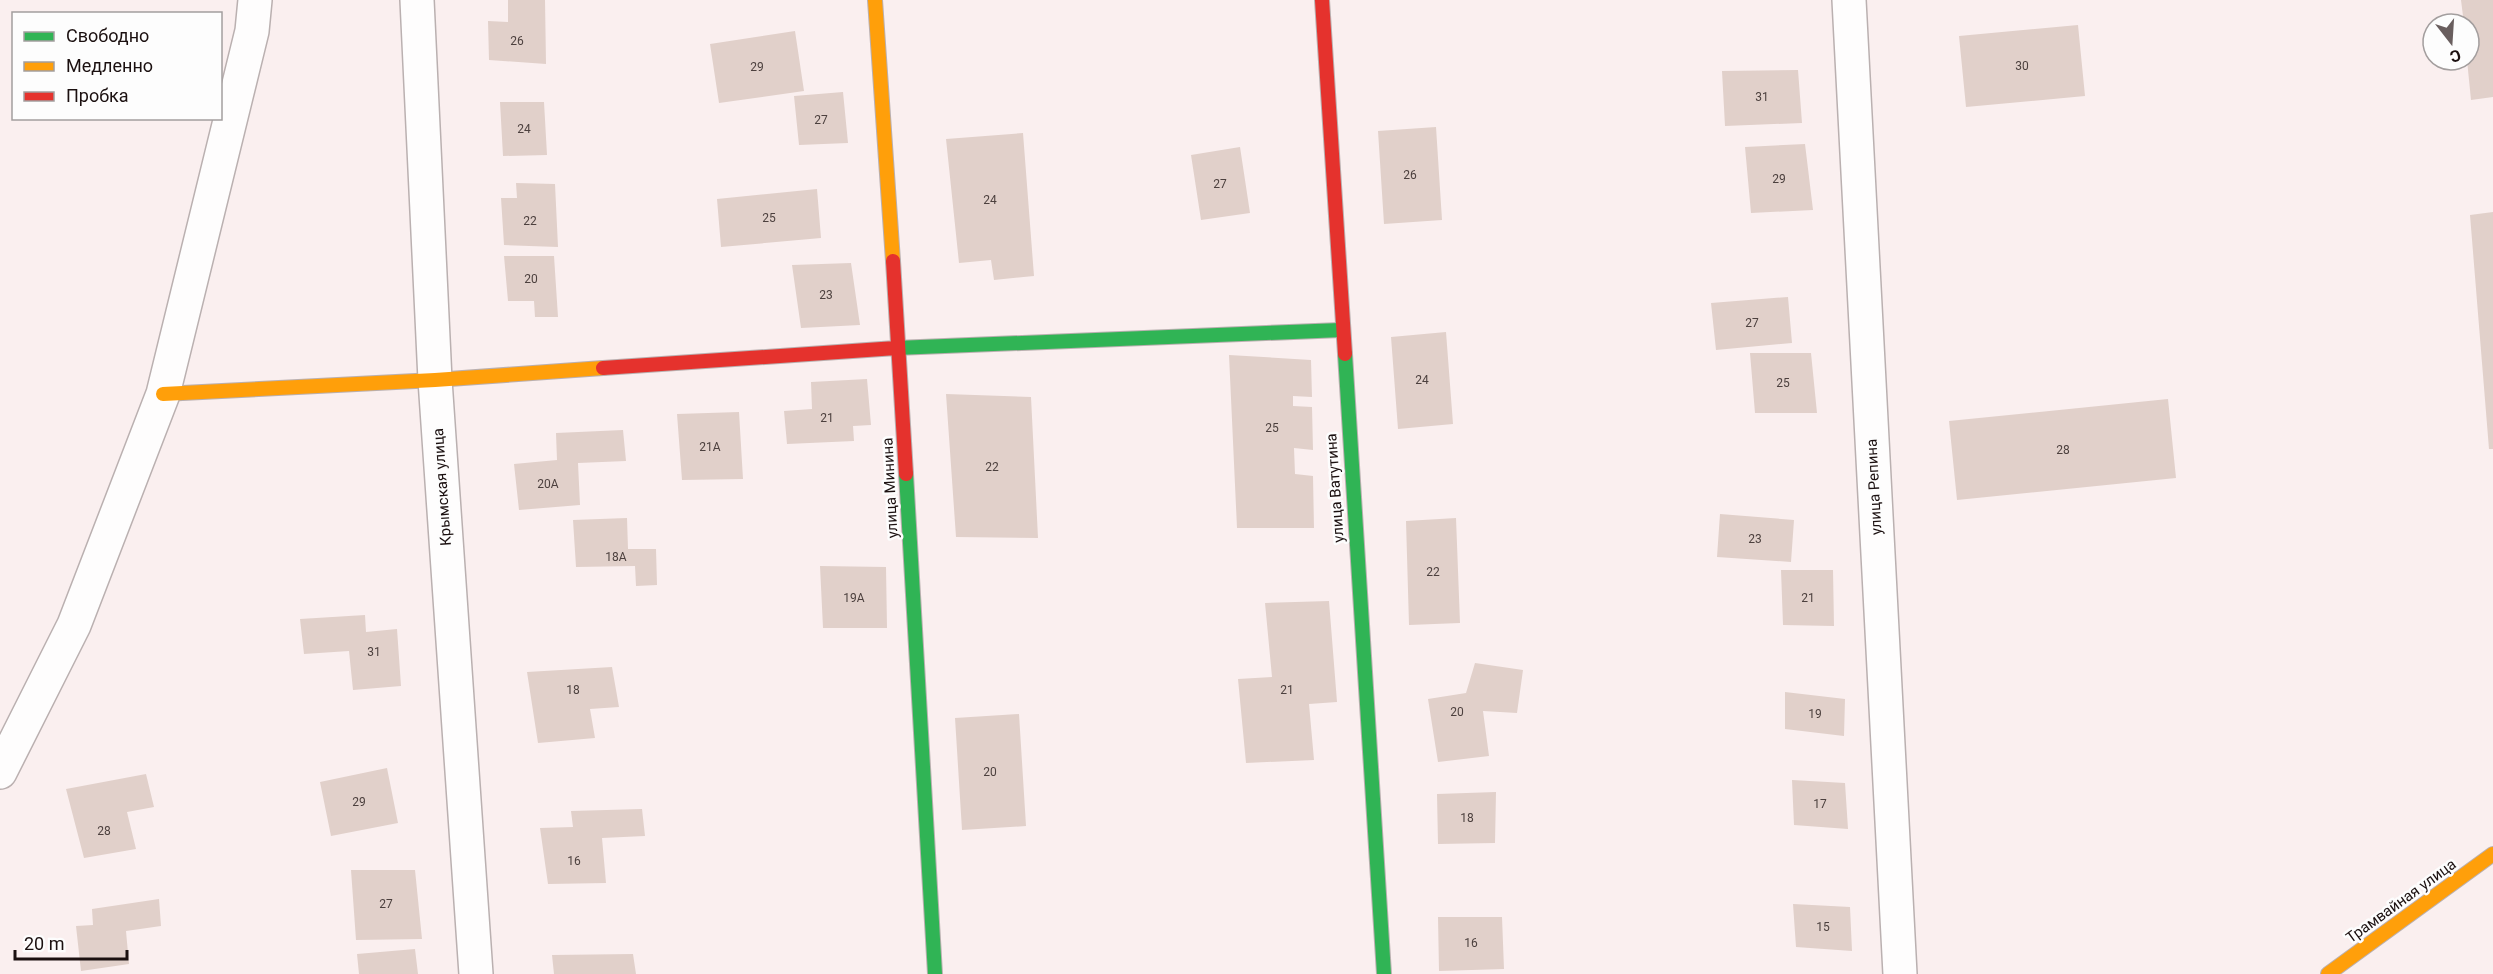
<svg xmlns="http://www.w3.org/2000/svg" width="2493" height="974" font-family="Roboto,sans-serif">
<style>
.building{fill:#e1d0ca}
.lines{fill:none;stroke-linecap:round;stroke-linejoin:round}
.street-casing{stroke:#bab0b0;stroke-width:36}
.fast-casing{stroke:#bab0b0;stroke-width:16}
.slow-casing{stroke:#bab0b0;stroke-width:16}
.jam-casing{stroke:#bab0b0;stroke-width:16}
.street{stroke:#fefdfd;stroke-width:33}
.fast{stroke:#30b455;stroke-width:14}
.slow{stroke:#ff9f0a;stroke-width:14}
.jam{stroke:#e5322d;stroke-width:14}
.labels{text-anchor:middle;stroke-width:5;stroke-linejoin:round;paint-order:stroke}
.number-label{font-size:12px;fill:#4c403e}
.street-label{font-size:15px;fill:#1b1010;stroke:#fdfdfd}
</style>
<rect width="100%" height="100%" fill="#faefef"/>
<path class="building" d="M508 0H545L546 64 489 60 488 21 508 22Z
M2461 0H2493V97L2471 100 2467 60 2469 24H2464Z
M2078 25 2085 96 1966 107 1959 36Z
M795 31 804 91 719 103 710 44Z
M1798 70 1802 123 1725 126 1722 71Z
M843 92 848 143 799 145 794 96Z
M500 102H544L547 155 503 156Z
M1436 127 1442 220 1384 224 1378 131Z
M1023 133 1034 276 994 280 991 260 959 263 946 139Z
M1805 144 1813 210 1751 213 1745 147Z
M1240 147 1250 213 1201 220 1191 155Z
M516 183 555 184 558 247 504 245 501 198H517Z
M817 189 821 238 721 247 717 199Z
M2493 212V449H2489L2470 215Z
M504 256H554L558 317H535L534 301H508Z
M851 263 860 325 801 328 792 265Z
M1788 297 1792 343 1716 350 1711 303Z
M1446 332 1453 424 1398 429 1391 337Z
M1750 353H1811L1817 413H1755Z
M1229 355 1311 360 1312 397 1293 396V406L1312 407 1313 450 1294 448 1295 474 1313 476 1314 528H1237Z
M867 379 871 425 853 426 854 441 787 444 784 411 812 409 811 382Z
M946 394 1031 397 1038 538 956 537Z
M2168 399 2176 478 1957 500 1949 421Z
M739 412 743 479 682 480 677 414Z
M623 430 626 461 578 463 580 505 519 510 514 464 557 460 556 433Z
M1720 514 1794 520 1791 562 1717 557Z
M627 518 628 549H656L657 585 636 586 635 566 576 567 573 520Z
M1456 518 1460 623 1409 625 1406 521Z
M820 566 886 567 887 628H823Z
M1781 570H1833L1834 626 1783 625Z
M1329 601 1337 702 1309 704 1314 760 1246 763 1238 679 1272 677 1265 603Z
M365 615 366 632 397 629 401 686 353 690 349 651 304 654 300 619Z
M1475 663 1523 670 1517 713 1483 711 1489 756 1438 762 1428 699 1466 693Z
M612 667 619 707 590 709 595 738 538 743 527 672Z
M1785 692 1845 699 1844 736 1785 729Z
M1019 714 1026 826 962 830 955 718Z
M387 768 398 823 331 836 320 782Z
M146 774 154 807 127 812 136 849 84 858 66 789Z
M1792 780 1845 783 1848 829 1794 825Z
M1496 792 1495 843 1438 844 1437 794Z
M642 809 645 836 602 838 606 883 548 884 540 828 573 827 571 811Z
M351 870H415L422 939 356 940Z
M159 899 161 926 126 931 129 964 81 971 76 926 93 925 92 909Z
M1793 904 1850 907 1852 951 1796 947Z
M1438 917H1502L1504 969 1439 971Z
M415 949 418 974H359L357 954Z
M633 954 636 974H554L552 955Z"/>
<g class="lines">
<g class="street-casing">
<path id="street" d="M417 0 435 380 476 974
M1849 0 1900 974
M0 772 74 625 163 394 252 31 255 0"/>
</g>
<g class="fast-casing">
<path id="fast" d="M896 348 1341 330
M1345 354 1384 974
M906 474 935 974"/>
</g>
<g class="slow-casing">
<path id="slow" d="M875 0 893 261
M163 394 435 380 603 368
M2328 974 2493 854"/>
</g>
<g class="jam-casing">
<path id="jam" d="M1322 0 1345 354
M893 261 906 474
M603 368 896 348"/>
</g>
<use href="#street" class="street"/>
<use href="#fast" class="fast"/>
<use href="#slow" class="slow"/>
<use href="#jam" class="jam"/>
</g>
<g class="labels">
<g class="number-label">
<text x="517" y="45">26</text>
<text x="2022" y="70">30</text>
<text x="757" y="71">29</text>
<text x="1762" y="101">31</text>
<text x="821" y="124">27</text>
<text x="524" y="133">24</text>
<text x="1410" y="179">26</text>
<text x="1779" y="183">29</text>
<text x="1220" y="188">27</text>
<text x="990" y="204">24</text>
<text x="769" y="222">25</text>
<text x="530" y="225">22</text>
<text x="531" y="283">20</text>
<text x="826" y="299">23</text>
<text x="1752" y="327">27</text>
<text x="1422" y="384">24</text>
<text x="1783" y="387">25</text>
<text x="827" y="422">21</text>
<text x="1272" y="432">25</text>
<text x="710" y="451">21А</text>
<text x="2063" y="454">28</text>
<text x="992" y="471">22</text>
<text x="548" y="488">20А</text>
<text x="1755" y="543">23</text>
<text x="616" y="561">18А</text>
<text x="1433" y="576">22</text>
<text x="854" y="602">19А</text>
<text x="1808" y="602">21</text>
<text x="374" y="656">31</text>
<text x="573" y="694">18</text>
<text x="1287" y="694">21</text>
<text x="1457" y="716">20</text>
<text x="1815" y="718">19</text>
<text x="990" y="776">20</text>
<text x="359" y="806">29</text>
<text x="1820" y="808">17</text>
<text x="1467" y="822">18</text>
<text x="104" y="835">28</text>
<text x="574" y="865">16</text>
<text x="386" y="908">27</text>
<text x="1823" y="931">15</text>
<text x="1471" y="947">16</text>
</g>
<g class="street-label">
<text transform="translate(442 487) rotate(-94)" y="5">Крымская улица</text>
<text transform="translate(1874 487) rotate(-93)" y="5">улица Репина</text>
<text transform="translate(890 488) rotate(-93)" y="5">улица Минина</text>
<text transform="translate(1335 488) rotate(-94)" y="5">улица Ватутина</text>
<text transform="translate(2401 901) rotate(-36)" y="5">Трамвайная улица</text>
</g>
</g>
<rect x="12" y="12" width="210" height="108" fill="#fdfdfd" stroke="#a39e9e" stroke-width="1.5"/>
<rect x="24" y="32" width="30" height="9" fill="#30b455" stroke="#a39e9e" stroke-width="1.5"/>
<text x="66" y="42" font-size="18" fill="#1b1010">Свободно</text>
<rect x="24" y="62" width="30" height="9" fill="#ff9f0a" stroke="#a39e9e" stroke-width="1.5"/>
<text x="66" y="72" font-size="18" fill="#1b1010">Медленно</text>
<rect x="24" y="92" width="30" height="9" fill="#e5322d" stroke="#a39e9e" stroke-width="1.5"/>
<text x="66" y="102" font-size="18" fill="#1b1010">Пробка</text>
<g transform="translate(2451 42) rotate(163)"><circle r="28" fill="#fdfdfd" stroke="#a39e9e" stroke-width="1.5"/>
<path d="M0-4.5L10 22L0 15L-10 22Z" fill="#695e5e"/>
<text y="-9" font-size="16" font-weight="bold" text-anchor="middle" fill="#1b1010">С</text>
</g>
<path d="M15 950v9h112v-9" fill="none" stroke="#1b1010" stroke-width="3"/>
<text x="24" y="950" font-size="18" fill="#1b1010" stroke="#fdfdfd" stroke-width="4.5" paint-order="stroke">20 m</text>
</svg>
